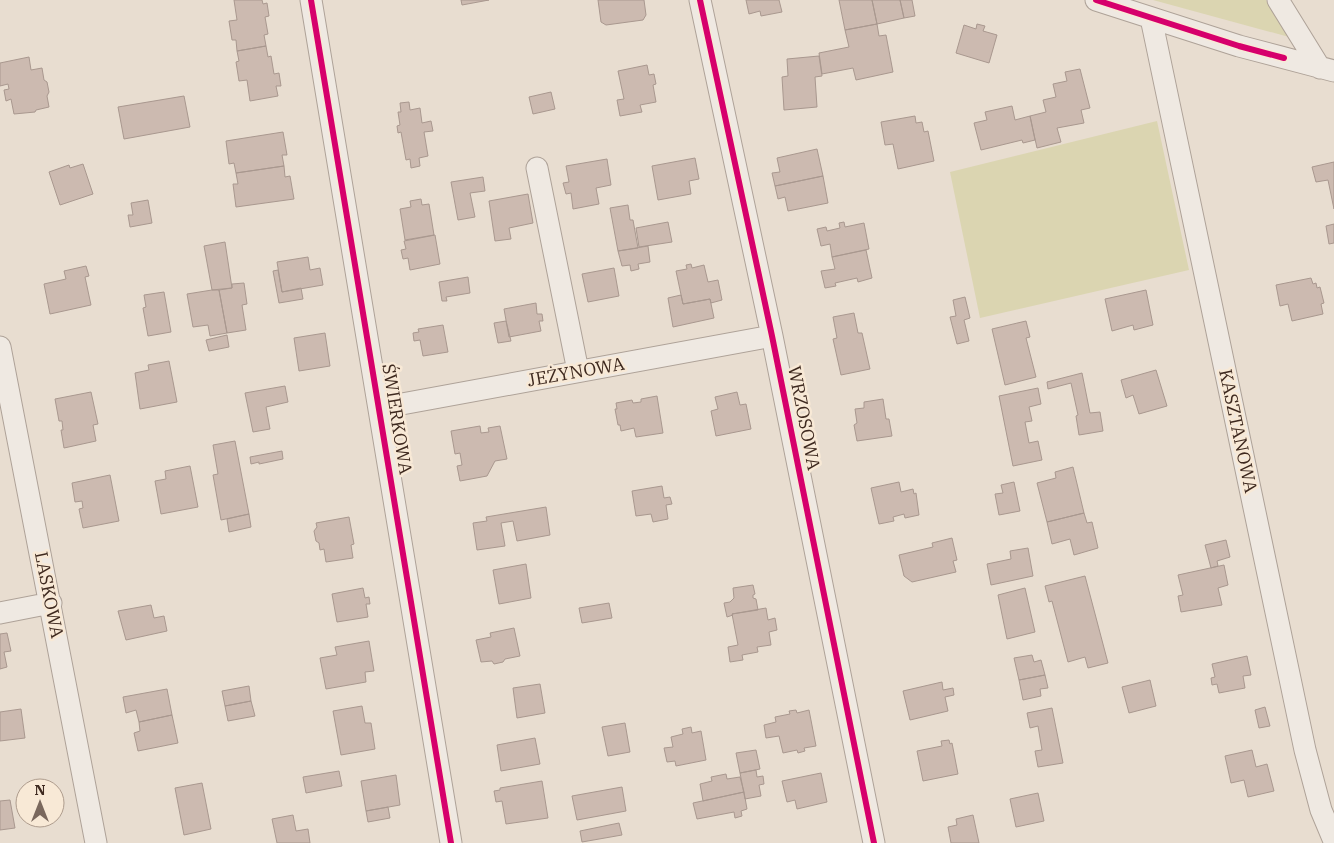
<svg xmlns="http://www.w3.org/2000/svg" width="1334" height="843" font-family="'IBM Plex Serif',serif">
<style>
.green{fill:#dbd5b1}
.building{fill:#ccbab0;stroke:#a9988f}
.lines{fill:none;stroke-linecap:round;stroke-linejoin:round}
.minor-casing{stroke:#aea298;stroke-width:23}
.minor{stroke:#efe9e2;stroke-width:21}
.cycleway-casing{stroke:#f8e9d6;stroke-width:9}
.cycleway{stroke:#d6006c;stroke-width:6}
.labels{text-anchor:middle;stroke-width:5;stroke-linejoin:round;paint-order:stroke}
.street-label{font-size:18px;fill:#3e291f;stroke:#f8e9d6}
</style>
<rect width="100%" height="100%" fill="#e8ddd0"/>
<path class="green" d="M1153 0H1266L1289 37Z
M1157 121 1189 270 980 318 950 172Z"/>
<path class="building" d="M234 0H262L263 4 267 3 269 16 265 17 268 34 264 35 266 46 237 51 236 40H232L229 21 237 20Z
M461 0H489L462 5Z
M598 0H644L646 15 643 20 606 25 601 22Z
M746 0H779L782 12 761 16 760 11 749 14Z
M839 0H872L877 24 845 30Z
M872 0H900L904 18 877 24Z
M900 0H912L915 16 904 18Z
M877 24 879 36 886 35 893 72 856 80 853 68 822 74 819 53 849 47 845 30Z
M977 24 985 26 983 31 997 35 989 63 956 53 964 25 976 29Z
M266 46 268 57 271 56 274 74 279 73 281 86H276L278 96 250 101 247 80 239 81 236 62 239 61 237 51Z
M819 56 822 76 815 77 817 107 784 110 782 77 788 76 787 59Z
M29 57 31 70 42 68 44 80 47 82 49 92 47 96 49 107 36 110 35 112 14 114 11 99 6 101 4 90 9 89 8 84 0 86V63Z
M647 65 649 75 654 74 656 84 653 85 656 102 640 105 642 112 620 116 617 100 624 99 618 71Z
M1080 69 1090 108 1081 110 1084 123 1057 128 1061 142 1037 148 1030 116 1046 112 1043 100 1056 97 1053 84 1067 81 1065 72Z
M551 92 555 109 533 114 529 97Z
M184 96 190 127 124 139 118 107Z
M409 102 410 110 420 108 422 123 431 121 433 131 424 132 428 156 419 158 420 166 411 168 410 159 406 160 401 132 398 133 397 126 400 125 398 112H401L400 103Z
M1012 106 1015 120 1030 116 1035 140 1023 143 1022 140 981 150 974 123 987 120 985 112Z
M915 116 916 123 922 122 924 132 928 131 934 161 898 169 893 144 885 145 881 122Z
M283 132 287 155H282L284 166 236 173 234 163 229 164 226 141Z
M817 149 823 176 775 186 772 173 780 172 777 158Z
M695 158 699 179 689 181 691 194 658 200 652 166Z
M607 159 611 185 596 188 599 204 573 209 571 193 566 194 563 183 569 182 566 166Z
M1334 162V209L1328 180 1316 182 1312 167Z
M83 164 93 194 60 205 49 172 69 165 70 168Z
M284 166 285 177 290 176 294 199 236 207 233 184H238L236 173Z
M823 176 828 203 788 211 785 197 778 199 775 186Z
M483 177 485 191 470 193 475 217 458 220 451 182Z
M528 194 533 223 509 228 511 239 495 241 489 201Z
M421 199 422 205 429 204 434 235 405 240 400 209 411 207 410 201Z
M148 200 152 223 130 227 128 215H133L131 203Z
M628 205 630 220H633L638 248 618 251 610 208Z
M668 222 672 242 639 247 636 228Z
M844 222 845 227 864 223 869 249 832 257 830 244 821 246 817 229 826 227 827 231 840 228 839 223Z
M1334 224V243L1329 244 1326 226Z
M435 235 440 264 410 270 408 258 403 259 401 250 406 249 404 241Z
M225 242 232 288 212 290 204 246Z
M648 246 650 262 638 264 639 269 631 271 630 265 622 266 618 251Z
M866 250 872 278 858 282 857 278 835 283 836 286 825 288 821 271 835 269 832 257Z
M308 257 310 270 320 268 323 285 282 292 277 262Z
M691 264 692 268 704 265 708 282 718 280 722 300 711 303 710 299 683 304 676 271 687 269 686 265Z
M86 266 89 276 85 277 91 305 50 314 44 284 66 279 64 271Z
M614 268 619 296 588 302 582 274Z
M278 270 282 292 301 288 303 299 279 303 273 271Z
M468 277 470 293 446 297 447 301H442L439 282Z
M1311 278 1313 284 1316 283 1317 288 1320 287 1324 303 1321 304 1323 314 1292 321 1288 304 1280 306 1276 285Z
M244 283 247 304 242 305 246 330 227 333 219 290 232 288V284Z
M212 290H219L227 333 210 336 208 325 193 327 187 294Z
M1146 290 1153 325 1134 330 1133 325 1112 331 1105 299Z
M164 292 171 332 148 336 143 308 146 307 144 295Z
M681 295 683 304 710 299 714 318 673 327 668 298Z
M965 297 970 318 964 320 969 341 957 344 950 317 956 316 953 300Z
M536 303 537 314H542L543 321H539L541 331 509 337 504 309Z
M854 313 858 333H862L870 369 841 375 833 339 837 338 833 317Z
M506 321 511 341 498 343 494 323Z
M1026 321 1030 337 1026 338 1036 377 1005 385 992 329Z
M443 325 448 352 423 356 420 340 414 341 413 333 419 332 418 329Z
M325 333 330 366 299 371 294 338Z
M227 335 229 347 209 351 206 340Z
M169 361 177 402 140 409 135 373 149 370 148 365Z
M1156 370 1167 406 1139 414 1133 395 1126 398 1121 380Z
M1082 373 1090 413 1100 412 1103 431 1079 435 1076 416 1078 415 1071 383 1048 389 1047 382Z
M285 386 288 402 266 407 270 429 253 432 245 393Z
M1038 388 1041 404 1029 407 1032 421 1025 422 1029 443 1038 441 1042 460 1013 466 999 396Z
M91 392 98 424 93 425 96 441 64 448 61 430H63L62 421H59L55 399Z
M737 392 740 405 746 404 751 429 716 436 711 411 718 409 715 397Z
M657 396 663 433 636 437 634 428 621 431 620 425H618L615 409H617L616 403 632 400 633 403 641 402V399Z
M883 399 886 419H889L892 436 857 441 854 425 857 423 855 409 864 408V402Z
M480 426 481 433 489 432 488 428 500 426 507 459 495 461 487 476 460 481 457 466 462 465 460 453 455 454 451 431Z
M235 441 249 514 221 520 213 475 218 474 213 445Z
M282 451 283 459 259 464V462L251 464 250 457Z
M190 466 198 507 161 514 155 481 166 479 165 471Z
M1073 467 1084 513 1047 522 1037 483 1056 478 1055 472Z
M110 475 119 521 83 528 79 509 83 508 82 501 75 502 72 483Z
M899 482 901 492 913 489 914 494 916 493 919 515 905 518 904 514 893 517 894 521 879 524 871 488Z
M1014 482 1020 511 999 515 995 494 1003 493 1001 485Z
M662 486 664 498 670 497 672 504 666 505 668 519 653 522 651 514 636 516 632 491Z
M546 507 550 535 517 541 513 521 501 523 505 546 477 550 473 523 487 521 486 517Z
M1084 513 1087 523 1092 522 1098 548 1074 555 1070 539 1052 544 1047 522Z
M249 514 251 527 229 532 227 519Z
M349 517 354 544 351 545 353 558 326 562 324 549 320 550 319 543 316 541 314 531 317 527 316 523Z
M952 538 957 560 953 561 956 572 912 582 904 576 899 555 933 547 932 543Z
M1226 540 1230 557 1217 561 1218 566 1211 568 1205 545Z
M1028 548 1033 576 991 585 987 564 1011 559 1010 551Z
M526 564 531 598 499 604 493 570Z
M1224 565 1228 585 1218 588 1222 605 1181 612 1178 596 1183 595 1178 575Z
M1085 576 1108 663 1088 668 1085 657 1068 662 1052 601 1049 602 1045 586Z
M753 585 755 594 753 595V598L756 599 758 610 732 614 733 615 727 617 724 603 730 602 734 598 733 588Z
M363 588 365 598 369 597 370 604H366L368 617 337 622 332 594Z
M1025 588 1035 632 1007 639 998 595Z
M609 603 612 618 582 623 579 608Z
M151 605 154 618 164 616 167 631 126 640 118 611Z
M766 608 768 620 775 618 777 630 769 632 771 645 757 647 758 652 742 655 743 660 730 662 728 647 738 645 732 614Z
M514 628 520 656 505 659 503 662 494 664 492 661 481 662 476 640 491 637 490 633Z
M7 633 11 651 4 652 7 667 0 669V634Z
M369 641 374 671 365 672 366 682 326 689 320 658 337 655 335 647Z
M1032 655 1034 662 1041 660 1045 675 1019 680 1014 658Z
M1247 656 1251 675 1243 676 1245 688 1219 693 1217 684 1212 685 1211 678 1215 677 1212 664Z
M1045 675 1048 688 1040 689 1041 696 1023 700 1019 680Z
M1150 680 1156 706 1129 713 1122 687Z
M942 682 943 690 953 688 954 695 945 697 948 711 910 720 903 691Z
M540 684 545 713 517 718 513 688Z
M249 686 251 701 225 706 222 691Z
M167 689 172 715 139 722 136 710 126 713 123 697Z
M251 701 255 716 228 721 225 706Z
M362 706 365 723H371L375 749 341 755 333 711Z
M1265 707 1270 726 1259 728 1255 710Z
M1052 708 1063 763 1038 767 1035 751 1042 750 1038 726 1030 728 1027 713Z
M21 709 25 738 0 741V712Z
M796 710 797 713 809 710 816 746 804 748 805 751 798 753 797 750 783 753 779 736 766 738 764 725 776 722 775 717 790 714 789 711Z
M172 715 178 743 138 751 134 733 140 731 139 722Z
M625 723 630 752 608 756 602 727Z
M691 727 692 733 701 731 706 760 676 766 675 761 667 762 664 748 673 747 671 737 683 734 682 729Z
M535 738 540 764 501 771 497 745Z
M949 740 950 744 952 743 958 774 923 781 917 751 942 746 941 741Z
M756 750 760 769 740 773 736 753Z
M1252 750 1256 767 1267 764 1274 791 1248 797 1244 780 1231 783 1225 756Z
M756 770 757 777 763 776 764 784 759 785 761 796 745 799 740 773Z
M339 771 342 786 306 793 303 777Z
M821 773 827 802 797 809 795 800 787 802 782 781Z
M726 774 727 779 740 777 744 792 703 801 700 784 712 781 711 777Z
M396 775 400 805 366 811 361 781Z
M542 781 548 818 506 824 502 801 496 802 494 791 500 790V788Z
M202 783 211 829 184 835 175 788Z
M622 787 626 811 577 820 572 796Z
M744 792 747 809 741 811 742 816 735 818 734 812 697 819 693 803Z
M1038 793 1044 821 1016 827 1010 799Z
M10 800 15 828 0 830V801Z
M388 807 390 818 368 822 366 811Z
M293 815 296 831 308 829 310 843H277L272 819Z
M973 815 979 843H951L948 827 957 825 956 819Z
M619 823 622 835 582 842 580 831Z"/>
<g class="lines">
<g class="minor-casing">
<path id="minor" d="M311 0 451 843
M700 0 772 336 874 843
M1096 0 1239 46 1334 71
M1278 0 1320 68
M1151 18 1305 750 1321 810 1334 841
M537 168 578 371
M0 347 96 843
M380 408 772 336
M0 613 51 603"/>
</g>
<use href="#minor" class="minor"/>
<g class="cycleway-casing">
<path id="cycleway" d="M311 0 451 843
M700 0 772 336 874 843
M1096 0 1239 46 1284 58"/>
</g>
<use href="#cycleway" class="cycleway"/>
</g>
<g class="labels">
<g class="street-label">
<text transform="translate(576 372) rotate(-10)" y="6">JEŻYNOWA</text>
<text transform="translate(804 418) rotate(79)" y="6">WRZOSOWA</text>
<text transform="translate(397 419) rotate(81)" y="6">ŚWIERKOWA</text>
<text transform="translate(1238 431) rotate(78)" y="6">KASZTANOWA</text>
<text transform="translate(49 595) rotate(79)" y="6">LASKOWA</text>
</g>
</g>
<g transform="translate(40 803)"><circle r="24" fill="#f8e9d6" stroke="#ae9c8d"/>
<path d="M0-4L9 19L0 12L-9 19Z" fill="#7a685d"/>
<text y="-8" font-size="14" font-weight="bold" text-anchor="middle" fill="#3e291f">N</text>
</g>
</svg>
